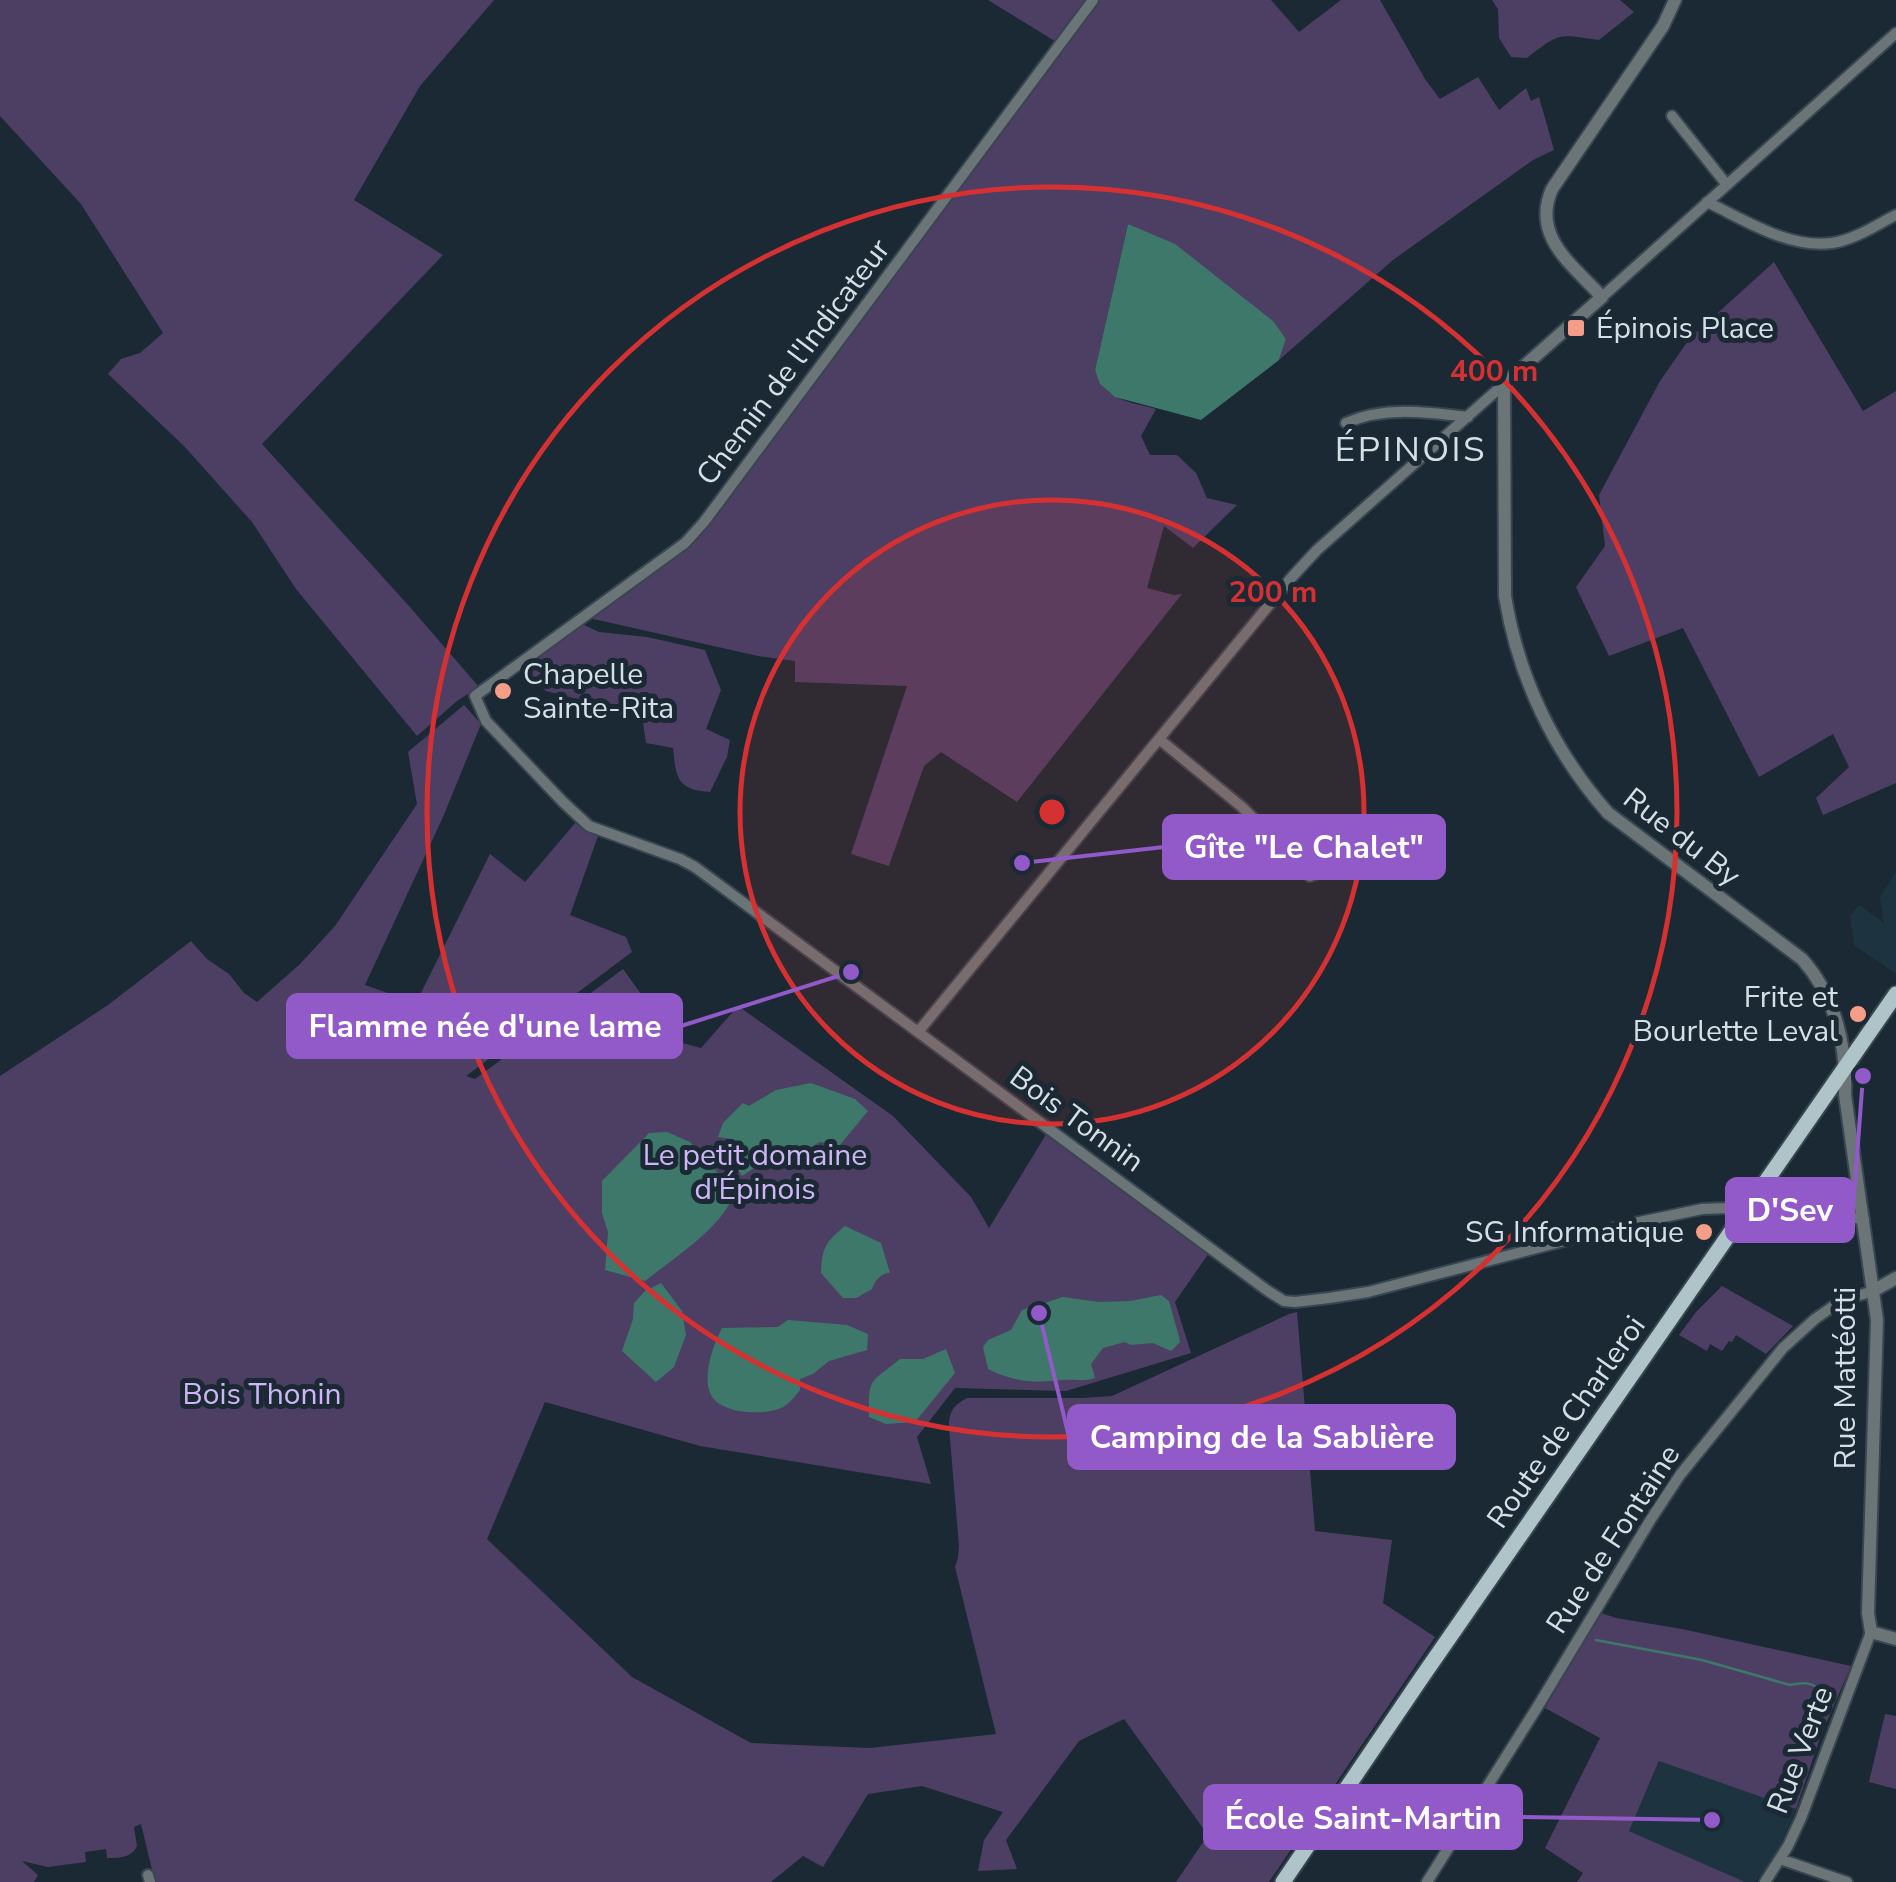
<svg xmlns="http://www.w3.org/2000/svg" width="1896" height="1882" font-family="'Nunito Sans',sans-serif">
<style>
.built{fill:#1d3340}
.green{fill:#4d3f63}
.water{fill:#3e786b}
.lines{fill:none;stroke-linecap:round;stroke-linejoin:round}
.stream{stroke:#3e786b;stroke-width:2.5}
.minor-casing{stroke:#384650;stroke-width:14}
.tertiary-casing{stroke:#384650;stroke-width:16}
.primary-casing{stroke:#384650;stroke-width:19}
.minor{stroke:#6b7577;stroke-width:10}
.tertiary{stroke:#6b7577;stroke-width:12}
.primary{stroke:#afc4c8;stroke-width:15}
.ring{fill:none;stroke:#d63132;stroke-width:5}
.poi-dot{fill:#f49e88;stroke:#1a2933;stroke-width:4}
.labels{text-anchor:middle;stroke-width:10;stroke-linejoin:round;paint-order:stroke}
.poi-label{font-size:30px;fill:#d6dfe6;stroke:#1a2933;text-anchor:start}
.street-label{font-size:30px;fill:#d6dfe6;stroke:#1a2933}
.park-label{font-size:30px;fill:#ceb5f6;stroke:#1a2933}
.quarter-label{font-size:35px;letter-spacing:2.5px;fill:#d6dfe6;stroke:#1a2933}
.centre{fill:#d63132;stroke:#1a2933;stroke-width:5}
.ring-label{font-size:30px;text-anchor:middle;font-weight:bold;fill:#d63132;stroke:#1a2933;stroke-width:10;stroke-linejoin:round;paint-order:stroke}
.leader{fill:none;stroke:#9259c9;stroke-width:4}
.callout-dot{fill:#9259c9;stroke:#1a2933;stroke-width:4}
.callout{fill:#9259c9;stroke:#9259c9;stroke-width:4}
.callout-label{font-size:32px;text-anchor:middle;font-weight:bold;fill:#fff}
</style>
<rect width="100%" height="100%" fill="#1a2933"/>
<path class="built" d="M1896 872V974L1854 945 1850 916 1859 905 1884 923 1880 897Z
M1660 1760 1796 1809 1775 1858 1755 1882H1745L1629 1831Z"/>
<path class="green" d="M0 0H494L420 86 354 200 443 255 262 444 409 606 479 687 457 701 417 736 296 589 252 522 184 446 108 374 121 359 140 353 163 333 81 204 0 116Z
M988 0H1089L1058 43Z
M1098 0H1271L1299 32 1341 0H1380L1425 79 1440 99 1478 77 1499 110 1526 88 1531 101 1539 97 1554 150 1533 160 1393 260 1279 360 1286 339 1128 224 1095 370C1106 401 1127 401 1156 409L1141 436 1150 455H1177L1196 473 1207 498 1237 505 1193 548 1164 526 1147 588 1174 595 1182 594 1017 802 941 752 924 766 889 866 851 854 907 686 795 682V661L758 656 589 618 699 536Z
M1492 0H1620L1634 12 1599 40C1558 34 1560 32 1527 58L1511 57 1499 38 1498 9Z
M1774 262 1863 411 1896 391V783L1823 815 1816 798 1849 767 1833 734 1759 777 1683 628 1609 656 1576 587 1605 546 1599 495 1660 381 1690 338Z
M582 624 599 632 647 637 705 650 721 690 706 729 730 740 727 757 710 792C677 790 676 778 673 748L646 743 642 716 546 691 521 668Z
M464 705 481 724 443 817 365 985 416 1003 490 854 525 882 576 822 598 836 570 915 626 937 632 952 466 1076 475 1079 623 969 675 1041 701 1048 738 1006 893 1116 971 1197 989 1228 1047 1133 1209 1253 1175 1302 1191 1353 1066 1391 955 1388 917 1437 931 1484 700 1446 545 1402 487 1539 632 1677 751 1743 870 1748 996 1734 955 1567 958 1558 959 1546 949 1427C949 1411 954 1405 967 1398H1083L1112 1396 1289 1314 1297 1312 1315 1531 1392 1540 1383 1603 1435 1637 1269 1882H1176L1208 1835 1124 1719 1079 1741 1006 1840 1017 1869 978 1871 984 1840 1003 1812 922 1786 868 1794 823 1867 803 1856 771 1882H155L141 1824 134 1827 137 1846C132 1858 119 1858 107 1858L106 1849 85 1852 86 1862 48 1867 22 1861 38 1875 34 1882H0V1076L108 1005 191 941 207 959 229 974 244 993 257 1002 300 964 335 926 417 804 408 752Z
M1722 1286 1793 1326 1766 1354 1736 1335 1732 1342 1729 1341 1722 1351 1710 1344 1707 1351 1679 1335 1696 1312Z
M1601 1613 1616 1618 1682 1629 1851 1666 1821 1735 1796 1809 1659 1761 1629 1831 1745 1882H1577L1583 1873 1545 1848 1600 1738 1545 1708Z
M1885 1714 1896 1716V1789L1869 1782Z"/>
<path class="water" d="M1128 224 1175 244 1273 321 1286 339 1279 360 1201 420 1115 397 1100 384 1095 370Z
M811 1083 855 1099 868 1111 839 1146 820 1142 781 1164 763 1162 742 1176 725 1151 731 1139 718 1137 723 1123 743 1103 749 1106 776 1090Z
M667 1132 690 1142 734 1191C728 1224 671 1260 645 1281L605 1270 608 1232 602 1213V1181L649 1133Z
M845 1226 881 1243 890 1273C881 1273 875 1280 872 1289L856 1298H843L821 1273C822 1247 826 1242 845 1226Z
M661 1283 682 1311 686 1335 674 1367 656 1382 622 1351 633 1319 634 1303 645 1291Z
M1161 1295 1169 1301 1179 1337 1180 1342 1171 1351 1153 1343 1131 1345 1125 1342 1103 1348 1091 1364 1095 1378C1083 1382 1075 1379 1062 1380 1035 1383 1013 1382 988 1369L983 1347 988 1340 1011 1330 1022 1310 1063 1297 1099 1302 1130 1301Z
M788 1320 847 1325 868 1334 867 1350 829 1361 813 1374 800 1379V1390C795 1396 789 1404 783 1407 766 1416 725 1414 713 1398 700 1381 713 1345 722 1328L778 1327Z
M946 1349 955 1373 915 1422 886 1424 869 1417C869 1377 869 1384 900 1359H923Z"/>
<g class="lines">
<path class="stream" d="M1596 1640 1702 1660 1790 1685C1804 1682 1813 1682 1823 1692"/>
<g class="minor-casing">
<path id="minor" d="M1093 0 704 522 685 543 475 696 486 721 563 802 589 826 680 859 695 867 1268 1291 1284 1301 1295 1302 1329 1298 1368 1292 1625 1225 1702 1209 1727 1208 1743 1216
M1672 116 1727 185
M1707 202C1745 220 1789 249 1832 243 1854 240 1876 225 1896 215
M1602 297 1896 33
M1346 423C1384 406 1427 412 1468 417
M1159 739 1242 807 1310 876 1320 872 1327 860 1322 848 1313 845 1281 847
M918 1032 1292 577 1317 550 1504 384
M1751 1204 1829 1212 1864 1220
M1780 1859 1847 1882
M148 1875 150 1882
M1427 1882 1538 1706 1651 1519 1680 1475 1783 1348 1815 1319 1842 1300 1871 1292
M1765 1882 1788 1846 1801 1818 1871 1632"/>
</g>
<g class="tertiary-casing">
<path id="tertiary" d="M1675 0 1663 26 1552 189C1531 237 1573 265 1602 297L1504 384 1505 596C1518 677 1554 752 1608 813L1802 959C1835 996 1847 1045 1845 1095L1877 1320 1868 1613 1871 1632 1896 1639
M1871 1292 1896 1278"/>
</g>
<g class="primary-casing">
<path id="primary" d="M1283 1882 1422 1677 1896 994"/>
</g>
<use href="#minor" class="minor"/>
<use href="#tertiary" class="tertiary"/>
<use href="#primary" class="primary"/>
</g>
<circle cx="1052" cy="812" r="312" fill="#d63132" fill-opacity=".12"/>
<g class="ring">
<circle cx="1052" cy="812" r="312"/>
<circle cx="1052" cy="812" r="625"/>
</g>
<g class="poi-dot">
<rect x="1566" y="318" width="20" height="20" rx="5"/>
<circle cx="503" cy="691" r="10"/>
<circle cx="1858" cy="1014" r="10"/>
<circle cx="1704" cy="1232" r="10"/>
</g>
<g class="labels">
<g class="poi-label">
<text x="1596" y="338">Épinois Place</text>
<text x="523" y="684">Chapelle<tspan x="523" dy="34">Sainte-Rita</tspan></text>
<text x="1838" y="1007" text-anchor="end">Frite et<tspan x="1838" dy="34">Bourlette Leval</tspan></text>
<text x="1684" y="1242" text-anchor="end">SG Informatique</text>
</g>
<g class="street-label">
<text transform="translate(793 362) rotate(-53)" y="10">Chemin de l'Indicateur</text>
<text transform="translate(1682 837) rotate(38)" y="10">Rue du By</text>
<text transform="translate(1077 1119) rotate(36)" y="10">Bois Tonnin</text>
<text transform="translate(1845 1378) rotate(-90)" y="10">Rue Mattéotti</text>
<text transform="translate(1566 1422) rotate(-55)" y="10">Route de Charleroi</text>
<text transform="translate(1613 1539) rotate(-57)" y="10">Rue de Fontaine</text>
<text transform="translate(1800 1750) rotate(-69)" y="10">Rue Verte</text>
</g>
<g class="park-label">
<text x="755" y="1165">Le petit domaine<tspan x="755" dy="34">d'Épinois</tspan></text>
<text x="262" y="1404">Bois Thonin</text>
</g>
<g class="quarter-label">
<text x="1411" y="461">ÉPINOIS</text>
</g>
</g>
<circle cx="1052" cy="812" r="15" class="centre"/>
<g class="ring-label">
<text x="1494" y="381">400 m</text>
<text x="1273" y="602">200 m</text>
</g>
<path class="leader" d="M1022 863L1164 847M851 972L681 1026M1863 1076L1853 1210M1039 1313L1069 1437M1712 1820L1521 1817"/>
<g class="callout-dot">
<circle cx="1022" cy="863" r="10"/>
<circle cx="851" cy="972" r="10"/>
<circle cx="1863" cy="1076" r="10"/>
<circle cx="1039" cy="1313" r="10"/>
<circle cx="1712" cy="1820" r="10"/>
</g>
<g class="callout">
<rect x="1164" y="816" width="280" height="62" rx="10"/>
<rect x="288" y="995" width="393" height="62" rx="10"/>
<rect x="1727" y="1179" width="126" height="62" rx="10"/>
<rect x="1069" y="1406" width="385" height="62" rx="10"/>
<rect x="1205" y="1786" width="316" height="62" rx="10"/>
</g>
<g class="callout-label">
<text x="1304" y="858">Gîte "Le Chalet"</text>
<text x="485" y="1037">Flamme née d'une lame</text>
<text x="1790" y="1221">D'Sev</text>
<text x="1262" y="1448">Camping de la Sablière</text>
<text x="1363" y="1829">École Saint-Martin</text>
</g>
</svg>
